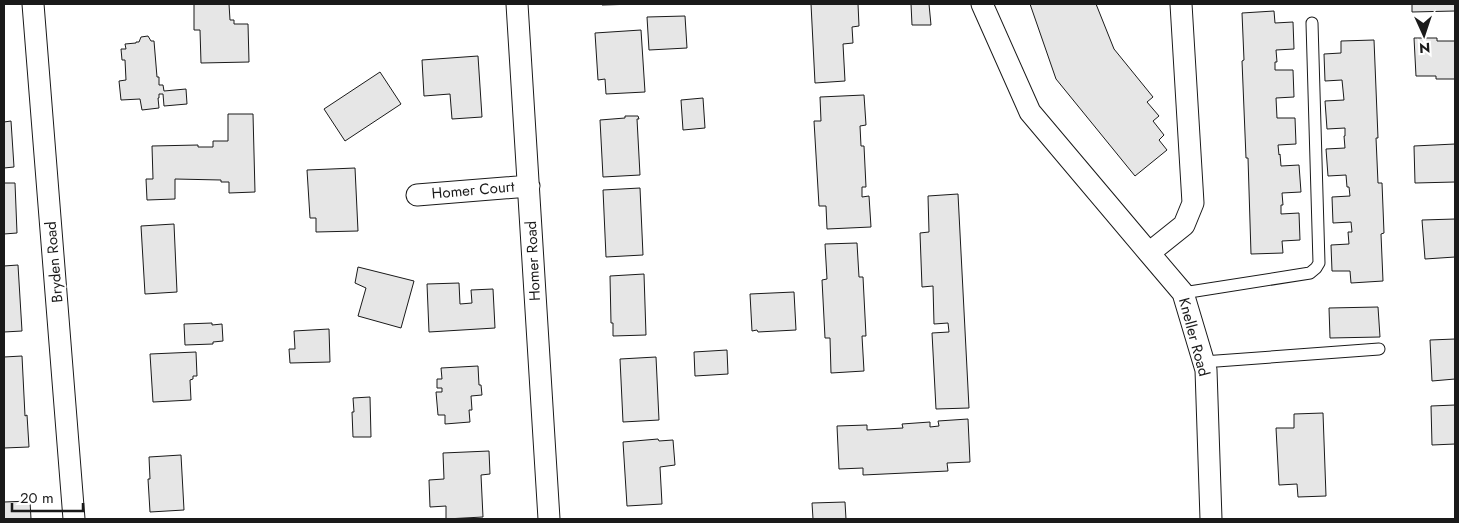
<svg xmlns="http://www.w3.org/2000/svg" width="1459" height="523" font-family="Jost,sans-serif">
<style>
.building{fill:#e6e6e6;stroke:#1a1a1a}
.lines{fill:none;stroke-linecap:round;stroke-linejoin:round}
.lane-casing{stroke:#1a1a1a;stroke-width:13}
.street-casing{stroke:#1a1a1a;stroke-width:23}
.lane{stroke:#fff;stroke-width:11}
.street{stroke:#fff;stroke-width:21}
.labels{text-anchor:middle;stroke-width:4;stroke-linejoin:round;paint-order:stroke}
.street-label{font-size:15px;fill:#1a1a1a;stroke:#fff}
</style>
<rect width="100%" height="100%" fill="#fff"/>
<path class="building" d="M194 4H229L230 20H234V24H248L249 62 201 63 200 30H194Z
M602 4H637L602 5Z
M811 4H858L859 26 852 27 853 43 843 44 845 81 815 83Z
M911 4H929L931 25H912Z
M1030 4H1096L1114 49 1153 97 1147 102 1159 116 1153 121 1164 135 1159 140 1167 150 1135 176 1056 79Z
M1412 4H1455V11L1412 12Z
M1274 11 1275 23 1293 22 1294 49 1276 50 1277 62H1275V70H1293L1294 97 1276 98 1277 118H1295L1296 144 1278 145 1279 155 1280 154 1281 166 1299 165 1301 192 1282 193 1283 205H1281V214L1299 213 1300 240 1282 241 1283 253 1251 254 1248 158H1246L1242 61 1244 60 1242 13Z
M685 16 687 48 649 50 647 17Z
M641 30 645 92 606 94 605 79 598 80 595 33Z
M148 36 151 41H154L157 77H159V85H163L164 91 186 89 187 104 164 106 163 94H159V98H158L159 108 142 110 140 99 121 100 119 81 126 80 125 60H122L121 49H126L125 44 136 43V42H139L141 37Z
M1414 38H1437V41H1455V79H1436V76H1416Z
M1374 40 1378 138H1376L1378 183H1382L1384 233 1381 234 1383 281 1351 283 1350 271H1332L1331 245 1349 244 1348 232H1352L1351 222 1333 223 1332 197 1350 196 1349 187H1347L1346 175 1328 176 1326 149 1345 148 1344 136H1345V128L1327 129 1325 101 1344 100 1342 80 1325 81 1324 54 1341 53V41Z
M478 56 482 117 452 119 450 94 424 96 422 60Z
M380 72 401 104 345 141 324 109Z
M864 95 866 125 860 126 861 146H864L866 187H862V197L869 196 871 227 827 229 826 206H819L814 121H821L820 97Z
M703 98 705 128 683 130 681 100Z
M228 114H253L255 192 229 193V182H221V180L175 179V199L147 200 146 179H153L152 146 198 145V147H213V141H228Z
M625 116H638L639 119H637L640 175 603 177 600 120 625 118Z
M11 121 14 167 4 168V122Z
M1455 144V182L1415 183 1414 146Z
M355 168 358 231 316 232V218H310L307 170Z
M4 183H15L17 233 4 234Z
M640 188 643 255 606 257 603 190Z
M958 194 969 408 936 409 932 333 949 332 948 323 934 324 933 286 922 287 920 233 929 232 928 196Z
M1455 219V257L1425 259 1422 220Z
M174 224 177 292 145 294 141 226Z
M857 243 859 277H863L866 336H862L864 371 831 373 830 338H825L822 280 827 279 825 244Z
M18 265 22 331 4 332V266Z
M358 267 414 281 401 328 358 316 366 288 355 283Z
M644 274 646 335 613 336V323H611L610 276Z
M459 283 460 304 472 303 471 290 493 289 495 328 429 332 427 284Z
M794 292 796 330 758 332 757 330 752 331 750 294Z
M1378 307 1380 337 1330 338 1329 308Z
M212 323V325L222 324 223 341 213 342V344L185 345 184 324Z
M329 329 330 362 290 363 289 349H295L294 331Z
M1455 339V379L1432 381 1430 340Z
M727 350 728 374 695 376 694 352Z
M196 352 197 376H193V379L190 380 191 400 153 402 150 354Z
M22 356 25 416 27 415 29 447 4 448V357Z
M656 357 659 420 623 422 620 359Z
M478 366 479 385H481L482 395 471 396 472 410H469L470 422 445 424V415H438L436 392H442V388H437V379H442L441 368Z
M370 397 371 437H353L352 412H354L353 398Z
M1455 405V444L1432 445 1431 406Z
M1323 413 1326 496 1298 497 1297 484 1279 485 1276 428H1294V414Z
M968 419 970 462 947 463 948 471 863 475V468L839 469 837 426 867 425V430L903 428 902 424 930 422V427L939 426 938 421Z
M658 439 659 441 673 440 675 465 660 467 662 504 627 506 623 442Z
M489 451 490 474 481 475 483 517 446 519V506L430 507 429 480 444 479 443 453Z
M181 455 184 510 150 512 148 479H150L149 457Z
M30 501 31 519H4V502Z
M845 502 846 519H813L812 503Z"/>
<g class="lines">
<g class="lane-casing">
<path id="lane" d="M1183 293 1310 273 1316 268 1319 263 1312 23
M1203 362 1379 349"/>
</g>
<g class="street-casing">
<path id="street" d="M33 4 74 519
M517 4 549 519
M982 4 1030 112 1149 253
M1181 4 1193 203 1184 225 1149 253 1183 293 1206 370 1211 519
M417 195 529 186"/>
</g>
<use href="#lane" class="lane"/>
<use href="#street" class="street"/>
</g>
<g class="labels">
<g class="street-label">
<text transform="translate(473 190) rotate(-5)" y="5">Homer Court</text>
<text transform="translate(533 261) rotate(-93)" y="5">Homer Road</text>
<text transform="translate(54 262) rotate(-95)" y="5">Bryden Road</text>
<text transform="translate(1194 337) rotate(75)" y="5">Kneller Road</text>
</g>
</g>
<rect width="1459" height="523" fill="none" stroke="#1a1a1a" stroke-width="10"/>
<g transform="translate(1424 35) rotate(177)" stroke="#ffffff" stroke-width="4" paint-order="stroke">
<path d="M0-4L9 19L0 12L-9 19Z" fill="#1a1a1a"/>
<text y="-8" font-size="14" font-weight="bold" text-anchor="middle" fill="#1a1a1a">N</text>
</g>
<path d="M12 503v8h71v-8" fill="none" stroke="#1a1a1a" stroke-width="2.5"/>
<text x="20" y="503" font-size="15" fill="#1a1a1a" stroke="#ffffff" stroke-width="4" paint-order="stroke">20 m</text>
</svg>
